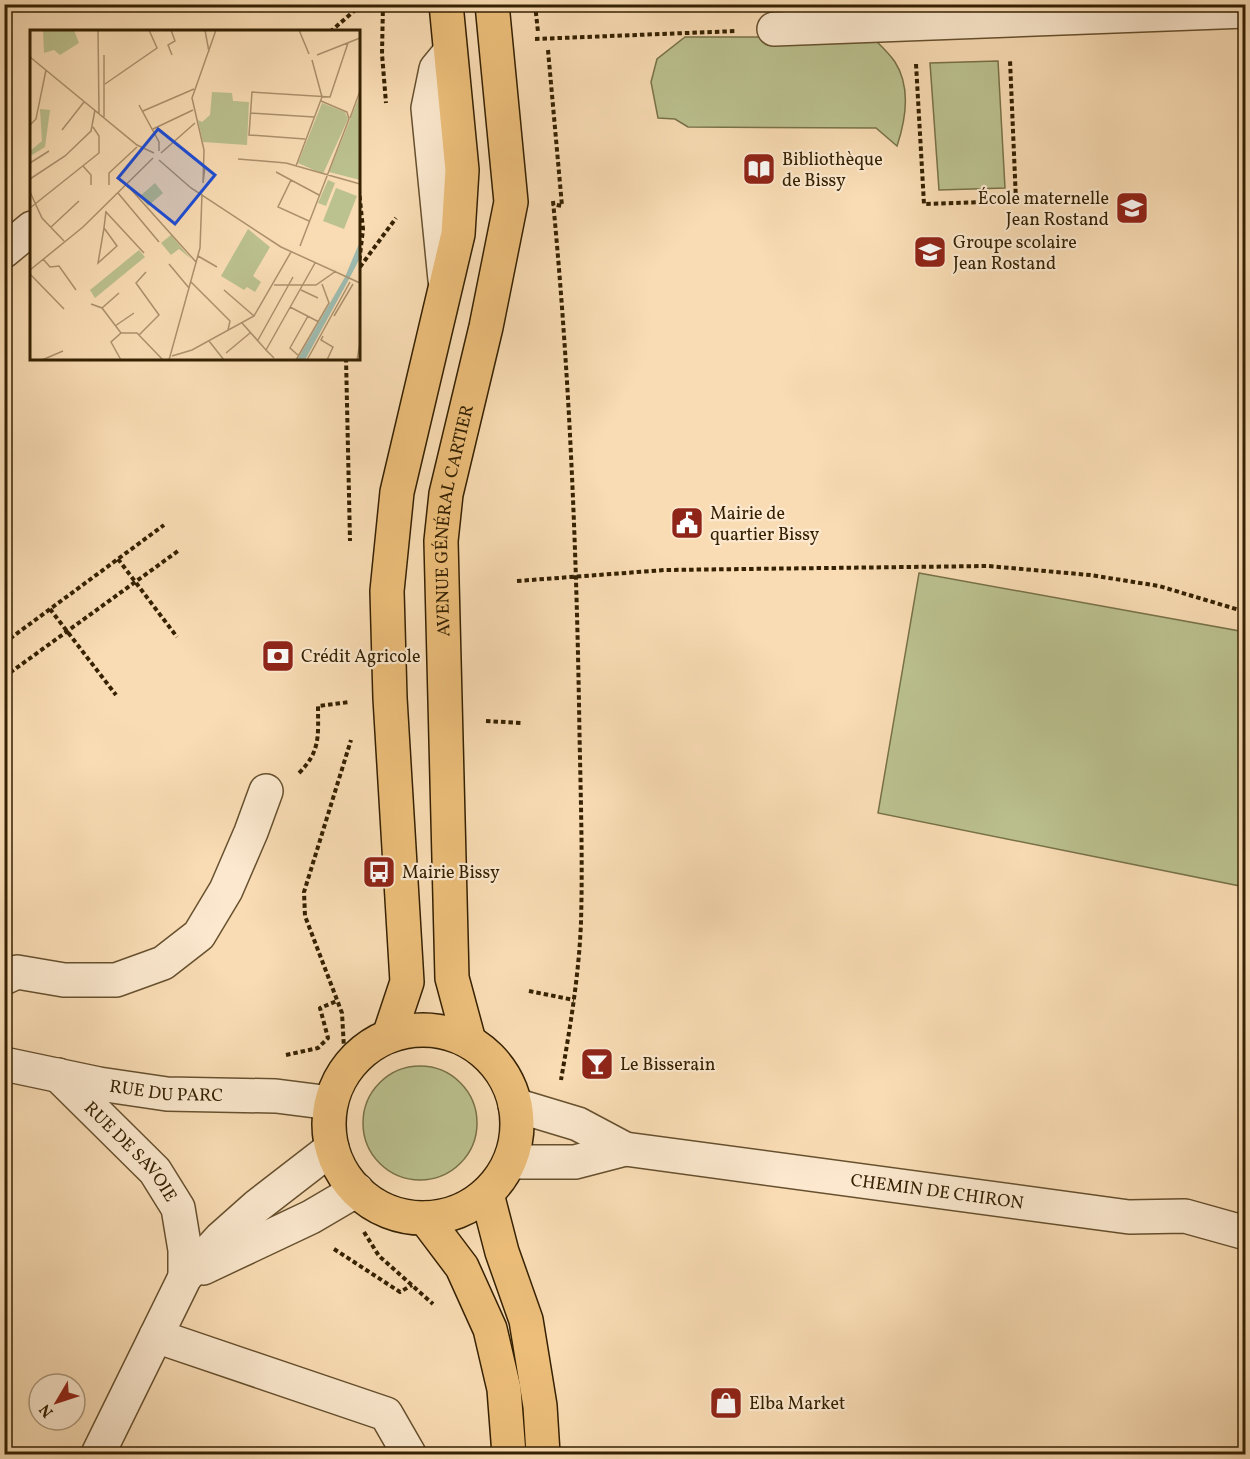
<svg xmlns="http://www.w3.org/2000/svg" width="1250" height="1459" font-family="Vollkorn,serif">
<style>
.green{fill:#bbc18f;stroke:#787148;stroke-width:1.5}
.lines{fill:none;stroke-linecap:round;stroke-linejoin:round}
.minor-casing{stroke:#66502e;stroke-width:36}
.major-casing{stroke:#352102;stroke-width:36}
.path{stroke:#352102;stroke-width:4;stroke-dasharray:4.5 3;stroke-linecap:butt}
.minor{stroke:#fbe8ce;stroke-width:33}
.major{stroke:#ecbe7a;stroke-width:33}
.labels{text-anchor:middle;stroke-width:4.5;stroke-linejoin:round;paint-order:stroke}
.poi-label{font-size:18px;fill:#352102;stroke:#fbe8ce;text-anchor:start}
.street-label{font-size:18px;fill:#352102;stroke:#fbe8ce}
.inset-road{fill:none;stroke:#ab916d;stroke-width:1.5}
.view{fill:#1d4ed8;fill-opacity:0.15;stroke:#1d4ed8;stroke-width:3}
.inset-edge{fill:none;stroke:#352102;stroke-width:3}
</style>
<rect width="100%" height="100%" fill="#f9dcb4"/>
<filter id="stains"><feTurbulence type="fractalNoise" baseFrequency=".00333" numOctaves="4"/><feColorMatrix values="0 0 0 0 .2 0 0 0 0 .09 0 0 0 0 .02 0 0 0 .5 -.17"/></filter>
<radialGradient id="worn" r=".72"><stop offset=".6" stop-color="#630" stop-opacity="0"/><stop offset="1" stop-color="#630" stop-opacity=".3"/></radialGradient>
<path class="green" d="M685 37H872C880 45 889 53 895 62 911 87 906 119 897 146L876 128 688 127 675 119 658 118 651 82 657 59Z
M998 61 1005 188 939 190 930 63Z
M919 573 1245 632V887L878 813Z
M363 1123a57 57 0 1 1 114 0a57 57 0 1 1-114 0Z"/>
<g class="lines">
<g class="minor-casing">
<g id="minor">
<path d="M774 29 1246 11"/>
<path d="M4 251 32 228"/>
<path d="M445 280 428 108 436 69 450 52"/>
<path d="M4 978 17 972 64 980H116L163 963 199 935 226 890 251 832 266 791"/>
<path id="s1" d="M4 1064 99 1084 167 1094 276 1096 331 1103"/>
<path id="s2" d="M58 1075 155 1171 178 1208 185 1250V1277"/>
<path id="s3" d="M515 1105 578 1124 625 1149 1129 1217 1185 1216 1246 1233"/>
<path d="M510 1162H575L625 1149"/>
<path d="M203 1268 311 1217 357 1190"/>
<path d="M156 1336 386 1414 409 1454"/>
<path d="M98 1454 185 1277 221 1238 257 1206 332 1148"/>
</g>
</g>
<g class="major-casing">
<g id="major">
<circle cx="423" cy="1124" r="94"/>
<path d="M389 1036 407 982 390 698 387 591 397 492 458 234 462 170 446 4"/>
<path id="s4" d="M469 1041 452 978 441 541 446 494 486 327 511 202 492 4"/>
<path d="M487 1194 502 1252 526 1320 540 1406 543 1454"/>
<path d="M425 1218 462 1267 490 1329 504 1389 509 1454"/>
</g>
</g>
<path class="path" d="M383 4 382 54 386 103
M535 4 538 32
M330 32 362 4
M535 39 737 31
M548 50 562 206 552 204
M916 64 924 204 1016 201 1010 60
M358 181 363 229 358 273
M553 201C569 369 576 536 579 704 580 777 583 850 581 922 579 975 570 1028 561 1080
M360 267 396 218
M346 358 350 541
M118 559 177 637
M517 581 665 570 988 566 1090 575 1159 586 1246 612
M50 609 116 695
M4 643 164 525
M4 677 178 551
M486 721 521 723
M299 773C321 751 318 735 318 706L350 702
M529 991 574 1000
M286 1055 318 1048 328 1038 320 1008 337 1001
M345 1066 342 1013 305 916 304 892 351 740
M364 1232 379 1256 433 1304
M334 1249 400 1292 412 1285"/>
<use href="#minor" class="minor"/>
<use href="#major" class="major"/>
</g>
<defs>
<g id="library-square" transform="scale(1.725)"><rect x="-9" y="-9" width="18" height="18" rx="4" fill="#8f2418" stroke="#fbe8ce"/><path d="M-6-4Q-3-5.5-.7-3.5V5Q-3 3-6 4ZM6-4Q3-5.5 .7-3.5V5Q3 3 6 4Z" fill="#fff"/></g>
<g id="school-square" transform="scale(1.725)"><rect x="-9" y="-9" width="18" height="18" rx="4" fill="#8f2418" stroke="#fbe8ce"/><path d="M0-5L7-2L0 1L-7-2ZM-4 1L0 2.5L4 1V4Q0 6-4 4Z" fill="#fff"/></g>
<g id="civic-square" transform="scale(1.725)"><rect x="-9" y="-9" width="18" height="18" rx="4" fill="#8f2418" stroke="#fbe8ce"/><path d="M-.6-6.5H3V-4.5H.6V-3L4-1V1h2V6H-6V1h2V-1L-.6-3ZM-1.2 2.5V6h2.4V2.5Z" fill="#fff"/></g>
<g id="bank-square" transform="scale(1.725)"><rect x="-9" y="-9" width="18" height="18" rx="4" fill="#8f2418" stroke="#fbe8ce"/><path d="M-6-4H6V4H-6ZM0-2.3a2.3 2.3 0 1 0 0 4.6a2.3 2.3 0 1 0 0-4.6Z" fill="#fff"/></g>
<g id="bus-square" transform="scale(1.725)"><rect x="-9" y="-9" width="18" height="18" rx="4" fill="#8f2418" stroke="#fbe8ce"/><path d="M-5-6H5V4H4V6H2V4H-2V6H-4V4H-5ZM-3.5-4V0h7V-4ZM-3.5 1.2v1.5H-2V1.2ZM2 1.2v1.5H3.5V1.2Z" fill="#fff"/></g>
<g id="bar-square" transform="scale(1.725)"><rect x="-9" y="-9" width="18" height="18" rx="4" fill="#8f2418" stroke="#fbe8ce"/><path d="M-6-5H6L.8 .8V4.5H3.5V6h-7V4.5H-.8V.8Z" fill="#fff"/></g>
<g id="shop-square" transform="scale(1.725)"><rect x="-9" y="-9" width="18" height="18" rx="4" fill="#8f2418" stroke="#fbe8ce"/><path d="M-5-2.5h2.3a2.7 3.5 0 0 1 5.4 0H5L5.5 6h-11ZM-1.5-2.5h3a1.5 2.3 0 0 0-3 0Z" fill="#fff"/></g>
</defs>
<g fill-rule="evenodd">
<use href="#library-square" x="759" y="169"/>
<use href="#school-square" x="1132" y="208"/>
<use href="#school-square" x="930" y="252"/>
<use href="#civic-square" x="687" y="523"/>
<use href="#bank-square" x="278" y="656"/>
<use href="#bus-square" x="379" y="872"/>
<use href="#bar-square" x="597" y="1064"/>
<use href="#shop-square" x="726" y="1403"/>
</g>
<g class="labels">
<g class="poi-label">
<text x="782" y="165">Bibliothèque<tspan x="782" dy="21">de Bissy</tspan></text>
<text x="1109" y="204" text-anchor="end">École maternelle<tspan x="1109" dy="21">Jean Rostand</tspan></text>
<text x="953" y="248">Groupe scolaire<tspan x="953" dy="21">Jean Rostand</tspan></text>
<text x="710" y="519">Mairie de<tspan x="710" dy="21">quartier Bissy</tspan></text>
<text x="301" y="662">Crédit Agricole</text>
<text x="402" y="878">Mairie Bissy</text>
<text x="620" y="1070">Le Bisserain</text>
<text x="749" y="1409">Elba Market</text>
</g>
<g class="street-label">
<text dy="6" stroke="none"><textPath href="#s4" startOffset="524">AVENUE GÉNÉRAL CARTIER</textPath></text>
<text dy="6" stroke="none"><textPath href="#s1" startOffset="165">RUE DU PARC</textPath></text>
<text dy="6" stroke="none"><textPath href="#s2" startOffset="106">RUE DE SAVOIE</textPath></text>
<text dy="6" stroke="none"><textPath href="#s3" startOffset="434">CHEMIN DE CHIRON</textPath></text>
</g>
</g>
<g transform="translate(30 30)">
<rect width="330" height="330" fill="#f9dcb4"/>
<path d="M13 0H44L49 13 30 25 24 20 14 23ZM182 62 202 63 203 71 219 72 217 115 173 112 168 90 172 92 180 85ZM330 65V150L299 142ZM292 73 315 82 318 89 293 144 268 133ZM10 79 20 80 15 117 2 125 0 121 12 111ZM298 150 305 153 296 176 288 173ZM125 153 133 163 118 176 110 166ZM306 158 327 166 314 199 293 191ZM218 199 240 217 223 246 231 252 225 262 217 257 214 260 191 246ZM141 205 161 229 149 219 141 225 131 213ZM109 220 115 227 65 268 60 260Z" fill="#bbc18f"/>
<path d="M330 211V228L318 251 275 330H267L315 247Z" fill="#9ebbaf"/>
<path class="inset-road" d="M68 0 69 83M141 0 145 11 138 15 142 25M175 0 179 22M269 0 279 24M74 25V87M287 25 330 8M0 27 107 115 124 123M75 54 127 18 119 0M109 75 129 112V121M113 81 164 59M220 83 284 87M320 88 330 61M0 95 6 89 16 40M123 99 163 80M32 100 54 72M275 109 219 105 222 62 300 67 318 13M131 123 165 93M208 129 256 133 330 154M129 130 161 158 251 217 330 253M0 133 19 121M53 136 61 145V155M266 136 292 67 282 30M175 137 173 153 174 120 162 68 186 0M246 142 289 165M0 149 35 126 61 101 65 80M261 150 248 177 279 191M79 155V143L107 117M97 155 166 232M0 162 12 188 34 211M88 163 129 212M0 178 69 123V106L63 97M76 182 114 223M21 197 49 171M74 198 68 233 87 216 74 198 76 181M270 216 319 89 317 82 291 71M168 226 187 237M13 229 20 237 29 236 46 260M139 234 159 258M0 240 53 197 123 128M0 244 34 279M161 252 200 291 198 300M244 255H286L306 241M194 260 224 286M271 260 288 268M61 274 72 278 91 303H107L133 330M260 277 289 292M72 278 89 263M304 286 323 254M212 293 236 320M85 296 104 283M91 303 81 312 91 330M109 305 129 285 106 253 116 242M293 306 291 310 303 317 297 330M228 310 263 247M179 311 194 330M196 323 220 303M142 326 162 320 224 286 261 222M269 326 260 318 278 286M244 328 236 320 285 233M12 330 33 321M139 330 170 218 172 164M266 330 299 273 292 254M277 330 320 252M327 330 330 312"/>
<path class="view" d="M128 99 185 145 145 194 88 148Z"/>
<rect width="330" height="330" class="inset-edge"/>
</g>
<rect width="1250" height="1459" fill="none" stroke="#f9dcb4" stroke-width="24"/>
<rect x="6" y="6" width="1238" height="1447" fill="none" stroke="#352102" stroke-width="3"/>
<rect x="12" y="12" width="1226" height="1435" fill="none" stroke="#352102" stroke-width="1.5"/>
<g transform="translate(57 1402) rotate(231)"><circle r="28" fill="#fbe8ce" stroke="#ac987c" stroke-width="1.5"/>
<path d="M0-4.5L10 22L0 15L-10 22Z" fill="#8f2418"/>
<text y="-9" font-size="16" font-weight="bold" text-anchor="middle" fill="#352102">N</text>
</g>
<rect width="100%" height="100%" filter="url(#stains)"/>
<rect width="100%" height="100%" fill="url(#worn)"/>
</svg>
